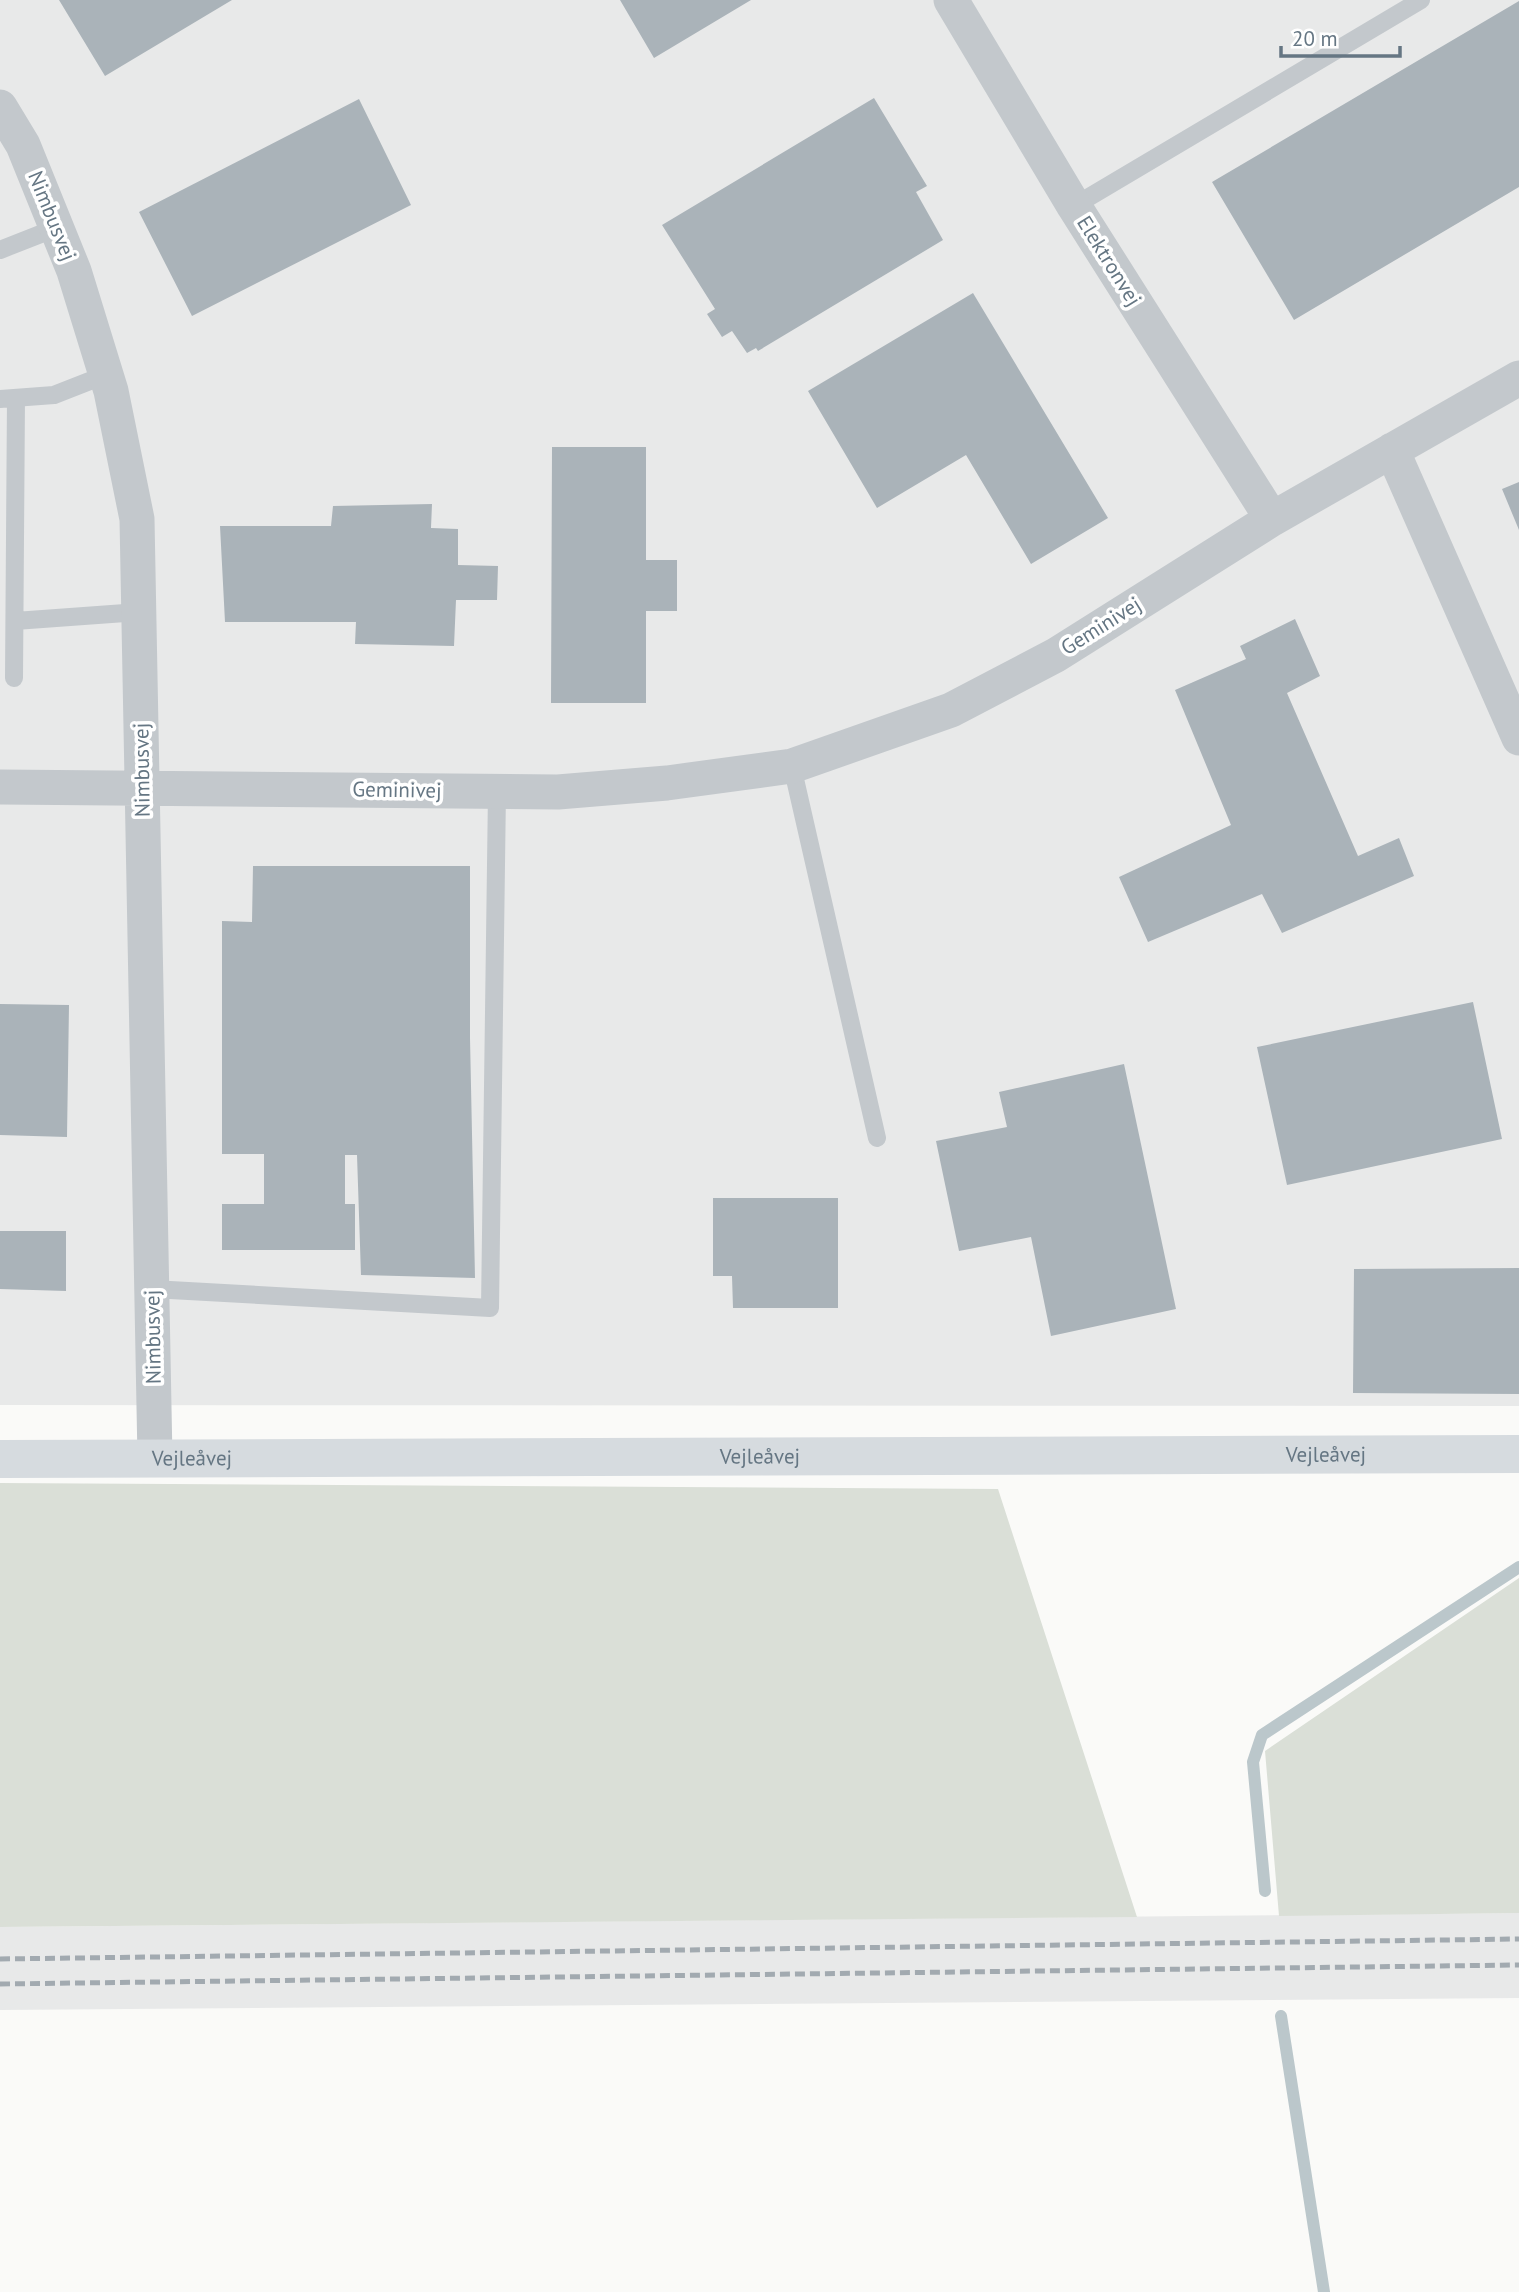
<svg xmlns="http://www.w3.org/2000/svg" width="1519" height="2292" font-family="'PT Sans',sans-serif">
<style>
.built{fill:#e8e9e9}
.green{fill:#dadfd7}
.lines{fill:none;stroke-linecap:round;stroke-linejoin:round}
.stream{stroke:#bbc7cb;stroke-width:12}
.building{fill:#aab3b9}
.lane{stroke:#c3c8cc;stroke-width:18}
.street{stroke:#c3c8cc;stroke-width:35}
.secondary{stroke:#d6dbdf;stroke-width:38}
.rail{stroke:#a2aab0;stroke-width:5;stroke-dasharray:10 5;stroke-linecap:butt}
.labels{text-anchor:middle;stroke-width:7;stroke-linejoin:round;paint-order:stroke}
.street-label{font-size:21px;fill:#657683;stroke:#fff}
</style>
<rect width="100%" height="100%" fill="#fafaf8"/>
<path class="built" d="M0 0H1519V1406L0 1405Z
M1519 1913V1998L0 2010V1927Z"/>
<path class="green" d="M0 1483 998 1489 1137 1917 0 1927Z
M1519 1578V1913L1279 1916 1265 1751Z"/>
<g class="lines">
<path class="stream" d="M1265 1891 1253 1762 1262 1735 1519 1567
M1281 2016 1324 2292"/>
</g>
<path class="building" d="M59 0H232L105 76Z
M620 0H751L654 58Z
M1519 1V187L1294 320 1212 182Z
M874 98 927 186 916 192 943 240 758 351 756 348 747 353 732 331 722 337 707 314 715 309 662 225Z
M359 99 411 205 192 316 139 212Z
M973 293 1108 518 1031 564 966 455 877 508 808 391Z
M552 447H646V560H677V611H646V703H551Z
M1519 482V530L1502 489Z
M432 504 431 528 458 529V565L498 566 497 600H456L454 646 355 644 356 622H225L220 526H331L333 506Z
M1295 619 1320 676 1287 693 1358 856 1399 838 1414 876 1282 933 1262 894 1148 942 1119 877 1231 825 1175 690 1246 659 1240 646Z
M253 866H470V1038L475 1278 361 1275 357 1155H345V1204H355V1250H222V1204H264V1154H222V921L252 922Z
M1473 1002 1502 1139 1287 1185 1257 1047Z
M0 1004 69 1005 67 1137 0 1135Z
M1124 1064 1176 1309 1051 1336 1031 1237 959 1251 936 1141 1007 1127 999 1092Z
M713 1198H838V1308H733L732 1276H713Z
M0 1231H66V1291L0 1289Z
M1519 1268V1394L1353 1393 1354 1269Z"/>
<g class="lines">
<path class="lane" d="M1074 206 1421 0
M0 250 56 228
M0 399 54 395 105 375
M15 621 139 612
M14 678 16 398
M792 766 877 1138
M152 1289 490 1308 497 791"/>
<path class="street" d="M951 0 1074 206 1272 519
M0 107 23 145 74 271 111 391 137 519 155 1459
M1392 450 1519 738
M0 787 558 792 667 783 792 766 951 710 1056 655 1272 519 1519 378"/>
<path class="secondary" id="s1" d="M0 1459 1519 1454"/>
<path class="rail" d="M0 1959 1519 1939
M0 1984 1519 1965"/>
</g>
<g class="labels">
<g class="street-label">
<text transform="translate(52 216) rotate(68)" y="7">Nimbusvej</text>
<text transform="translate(1109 261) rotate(58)" y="7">Elektronvej</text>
<text transform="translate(1101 626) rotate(-32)" y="7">Geminivej</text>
<text transform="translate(142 770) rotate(-91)" y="7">Nimbusvej</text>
<text transform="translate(397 790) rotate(1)" y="7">Geminivej</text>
<text transform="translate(153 1337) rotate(-91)" y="7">Nimbusvej</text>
<text dy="7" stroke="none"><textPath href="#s1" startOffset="1326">Vejleåvej</textPath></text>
<text dy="7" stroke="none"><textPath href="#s1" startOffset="760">Vejleåvej</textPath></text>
<text dy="7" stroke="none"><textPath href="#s1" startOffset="192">Vejleåvej</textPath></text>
</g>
</g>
<path d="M1281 46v10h119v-10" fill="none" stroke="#657683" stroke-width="3.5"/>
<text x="1292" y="46" font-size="21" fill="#657683" stroke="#ffffff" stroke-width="5" paint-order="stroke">20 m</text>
</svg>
